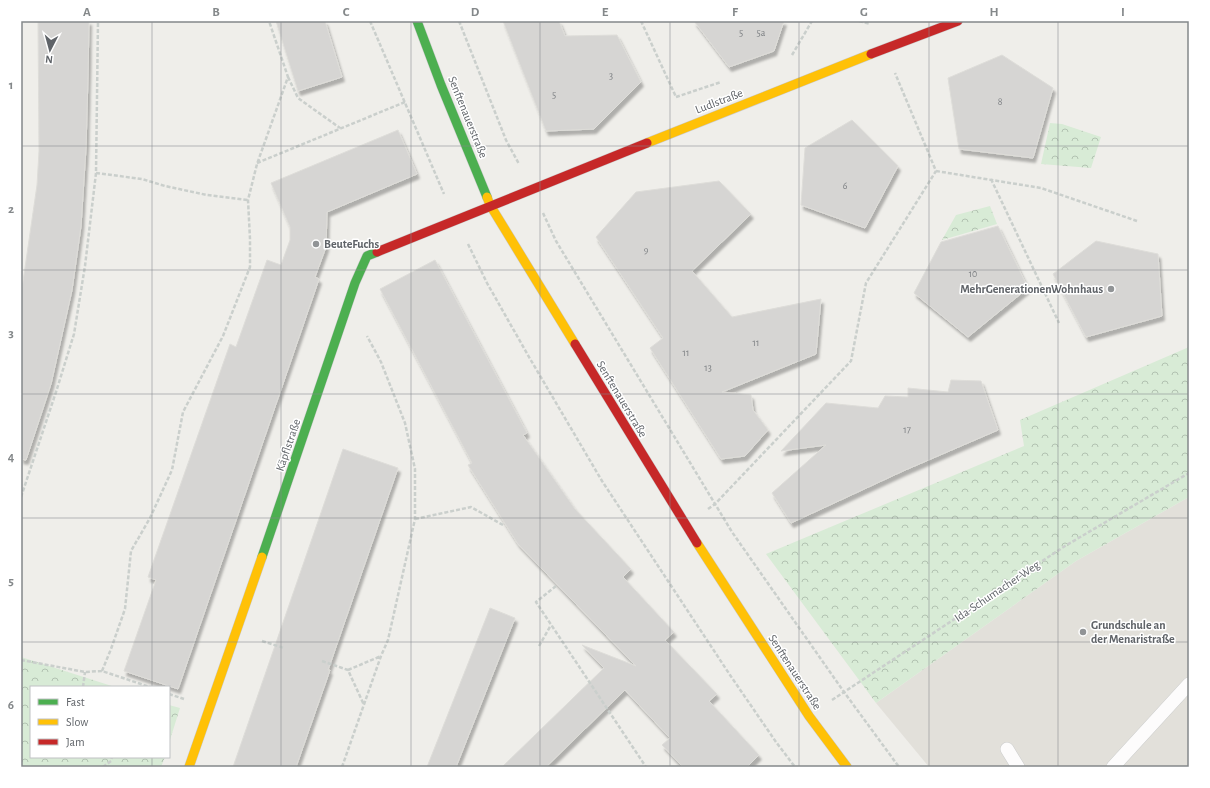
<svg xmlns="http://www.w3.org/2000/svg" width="1210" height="788" font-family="'Alegreya Sans',sans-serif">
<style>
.education{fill:#e2e0da}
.park{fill:url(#park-crowns)}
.building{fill:#d6d5d3;stroke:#deddd9;filter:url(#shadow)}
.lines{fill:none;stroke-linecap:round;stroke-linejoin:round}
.lane-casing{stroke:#cbcccc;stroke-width:14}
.fast-casing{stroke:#cacacb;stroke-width:10}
.slow-casing{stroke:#cacacb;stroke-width:10}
.jam-casing{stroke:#cacacb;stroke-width:10}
.path{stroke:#cacfcc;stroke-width:2.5;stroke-dasharray:4 2;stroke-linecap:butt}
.lane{stroke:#fdfcfc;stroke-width:13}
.fast{stroke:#4caf50;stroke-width:9}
.slow{stroke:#ffc107;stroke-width:9}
.jam{stroke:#c62828;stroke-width:9}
.grid{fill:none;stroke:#84888a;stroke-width:1;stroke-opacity:0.55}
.poi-dot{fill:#919496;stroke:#fff;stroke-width:1.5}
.labels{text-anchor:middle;stroke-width:3;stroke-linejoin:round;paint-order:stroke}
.number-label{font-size:10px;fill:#7e8184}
.street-label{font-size:12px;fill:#5f6368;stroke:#fff}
.poi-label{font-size:12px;font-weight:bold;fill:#5f6368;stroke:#fff;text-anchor:start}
.neatline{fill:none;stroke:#84888a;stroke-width:1.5}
.grid-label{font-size:13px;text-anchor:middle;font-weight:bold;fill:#84888a}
</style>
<defs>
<pattern id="park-crowns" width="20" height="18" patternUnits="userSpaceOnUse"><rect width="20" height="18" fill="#d8ebd6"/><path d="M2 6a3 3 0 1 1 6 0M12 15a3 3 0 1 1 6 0" fill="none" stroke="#b2c2b1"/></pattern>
<filter id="shadow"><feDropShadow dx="2.5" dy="4.5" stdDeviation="1" flood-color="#0004"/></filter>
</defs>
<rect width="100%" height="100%" fill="#efeeea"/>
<path class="education" d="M1189 497V767H929L876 703 1076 561Z"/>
<path class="park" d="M1050 123 1062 124 1101 137 1091 168 1041 164Z
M990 206 997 224 942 240 956 215Z
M1189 347V497L1076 561 876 703 766 554 1024 446 1020 420Z
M21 657 115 687H31V757H165L161 767H21Z
M169 705 180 708 169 743Z"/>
<path class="building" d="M38 21H89L88 76 86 148 81 226 72 290 51 384 26 460 21 459V295L37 185 39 151Z
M276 21H325L342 77 298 91Z
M503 21H559L565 36 617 35 641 82 594 129 546 131Z
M694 21H784L774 51 729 67Z
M1002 55 1053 88 1033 158 959 149 948 78Z
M852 120 898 166 865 228 801 205 805 148Z
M398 130 417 174 327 212 326 247 315 277 319 279 178 689 124 671 156 580 148 577 230 344 236 347 267 260 281 265 290 240V227L271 183Z
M719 181 751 214 692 271 732 317 821 299 816 354 722 392 751 395 753 410 768 430 745 456 721 459 650 348 663 338 596 237 636 192Z
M998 226 1028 288 968 337 914 293 941 242Z
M1096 241 1158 254 1162 316 1086 337 1053 274Z
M435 260 527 433 523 435 575 509 631 569 623 577 674 632 665 640 717 694 709 701 759 755 747 767H683L662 745 670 738 625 690 546 767H502L604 668 582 645 636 666 518 544 468 465 472 463 380 289Z
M951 380 981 381 998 430 903 471 791 523 772 493 826 445 781 451 826 403 878 408 885 396 908 397V388L948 392Z
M343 449 398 468 328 670H330L296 767H233Z
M490 608 515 618 456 767H427Z"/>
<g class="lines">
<g class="lane-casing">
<path id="lane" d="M1007 749 1018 767
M1113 767 1189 684"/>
</g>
<g class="fast-casing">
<path id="fast" d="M417 21 441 85 487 197
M262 557 355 283 367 256 377 252"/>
</g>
<g class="slow-casing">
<path id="slow" d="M647 143 871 54
M487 197 490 205 575 344
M697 543 809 716 847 767
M189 767 262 557"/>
</g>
<g class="jam-casing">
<path id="jam" d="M871 54 958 21
M377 252 647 143
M575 344 697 543"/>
</g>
<path class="path" d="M370 21 444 194
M459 21 506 140 519 164
M641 21 676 97
M859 21 870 24
M792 55 812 21
M288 77 298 98 340 128
M676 97 721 82
M257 163 405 102
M936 171 1041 188 1137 221
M96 173 142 179 165 186 207 195 248 200
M991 179 1059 323
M543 213 556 241 732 532 844 692 899 767
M468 244 487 283 529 357 602 481 730 675 776 742 795 767
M21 497 56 392 74 334 85 266 96 173 98 21
M708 509 715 504 851 361 866 283 936 171 895 73
M415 519 471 507 503 525
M556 586 536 602 646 767
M262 641 284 648
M539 646 551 625
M21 660 85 672 102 671 150 687
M322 661 348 670 364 705
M348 670 381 656
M102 671 111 649 125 609 131 551 150 518 172 470 183 412 223 336 250 267V239L248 200 257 164 288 77 269 21
M83 687 85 672
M169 694 184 699
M832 700 1065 546 1189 473
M103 767 111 761 112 757
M342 767 381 656 388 640 415 519V469L405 423 381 362 367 336"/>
<use href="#lane" class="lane"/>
<use href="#fast" class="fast"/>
<use href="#slow" class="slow"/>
<use href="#jam" class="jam"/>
</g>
<path class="grid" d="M152 21V687M281 21V767M411 21V767M540 21V767M670 21V767M799 21V767M929 21V767M1058 21V767M21 146H1189M21 270H1189M21 394H1189M21 518H1189M21 642H1189M152 757V767"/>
<g class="poi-dot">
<circle cx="316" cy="244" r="4"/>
<circle cx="1111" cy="289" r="4"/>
<circle cx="1083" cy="632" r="4"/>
</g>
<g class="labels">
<g class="number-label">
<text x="741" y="36">5</text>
<text x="761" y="36">5a</text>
<text x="611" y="79">3</text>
<text x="554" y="98">5</text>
<text x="1000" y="105">8</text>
<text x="845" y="189">6</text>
<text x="646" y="253">9</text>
<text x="973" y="277">10</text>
<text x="756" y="346">11</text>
<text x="686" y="356">11</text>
<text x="708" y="371">13</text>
<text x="907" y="433">17</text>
</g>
<g class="street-label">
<text transform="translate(719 101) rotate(-21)" y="4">Ludlstraße</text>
<text transform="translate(468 117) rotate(68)" y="4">Senftenauerstraße</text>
<text transform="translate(622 399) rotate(59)" y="4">Senftenauerstraße</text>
<text transform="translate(288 445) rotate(-71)" y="4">Käpflstraße</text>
<text transform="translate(997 591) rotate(-34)" y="4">Ida-Schumacher-Weg</text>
<text transform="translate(795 672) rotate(57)" y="4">Senftenauerstraße</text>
</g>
<g class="poi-label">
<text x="324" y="248">BeuteFuchs</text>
<text x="1103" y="293" text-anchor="end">MehrGenerationenWohnhaus</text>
<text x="1091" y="629">Grundschule an<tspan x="1091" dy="14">der Menaristraße</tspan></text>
</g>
</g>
<rect width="1210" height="788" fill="none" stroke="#ffffff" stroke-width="44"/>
<rect x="30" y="686" width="140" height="72" fill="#ffffff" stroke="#bfc1c3"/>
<rect x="38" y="699" width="20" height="6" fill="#4caf50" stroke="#bfc1c3"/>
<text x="66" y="706" font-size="12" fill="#5f6368">Fast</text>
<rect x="38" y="719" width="20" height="6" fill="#ffc107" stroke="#bfc1c3"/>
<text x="66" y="726" font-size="12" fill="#5f6368">Slow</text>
<rect x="38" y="739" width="20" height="6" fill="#c62828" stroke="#bfc1c3"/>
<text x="66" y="746" font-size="12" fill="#5f6368">Jam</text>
<g transform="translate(50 50) rotate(186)" stroke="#ffffff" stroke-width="3" paint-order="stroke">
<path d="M0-3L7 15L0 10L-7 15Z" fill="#5f6368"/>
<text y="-6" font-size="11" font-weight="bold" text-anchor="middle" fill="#5f6368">N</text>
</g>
<rect x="22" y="22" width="1166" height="744" class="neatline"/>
<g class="grid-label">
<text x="87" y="16">A</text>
<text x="216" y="16">B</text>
<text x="346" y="16">C</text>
<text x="475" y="16">D</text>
<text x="605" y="16">E</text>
<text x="735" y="16">F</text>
<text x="864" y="16">G</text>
<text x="994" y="16">H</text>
<text x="1123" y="16">I</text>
<text x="11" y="89">1</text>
<text x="11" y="213">2</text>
<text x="11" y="337">3</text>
<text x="11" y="461">4</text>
<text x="11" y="585">5</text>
<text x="11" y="709">6</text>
</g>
</svg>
